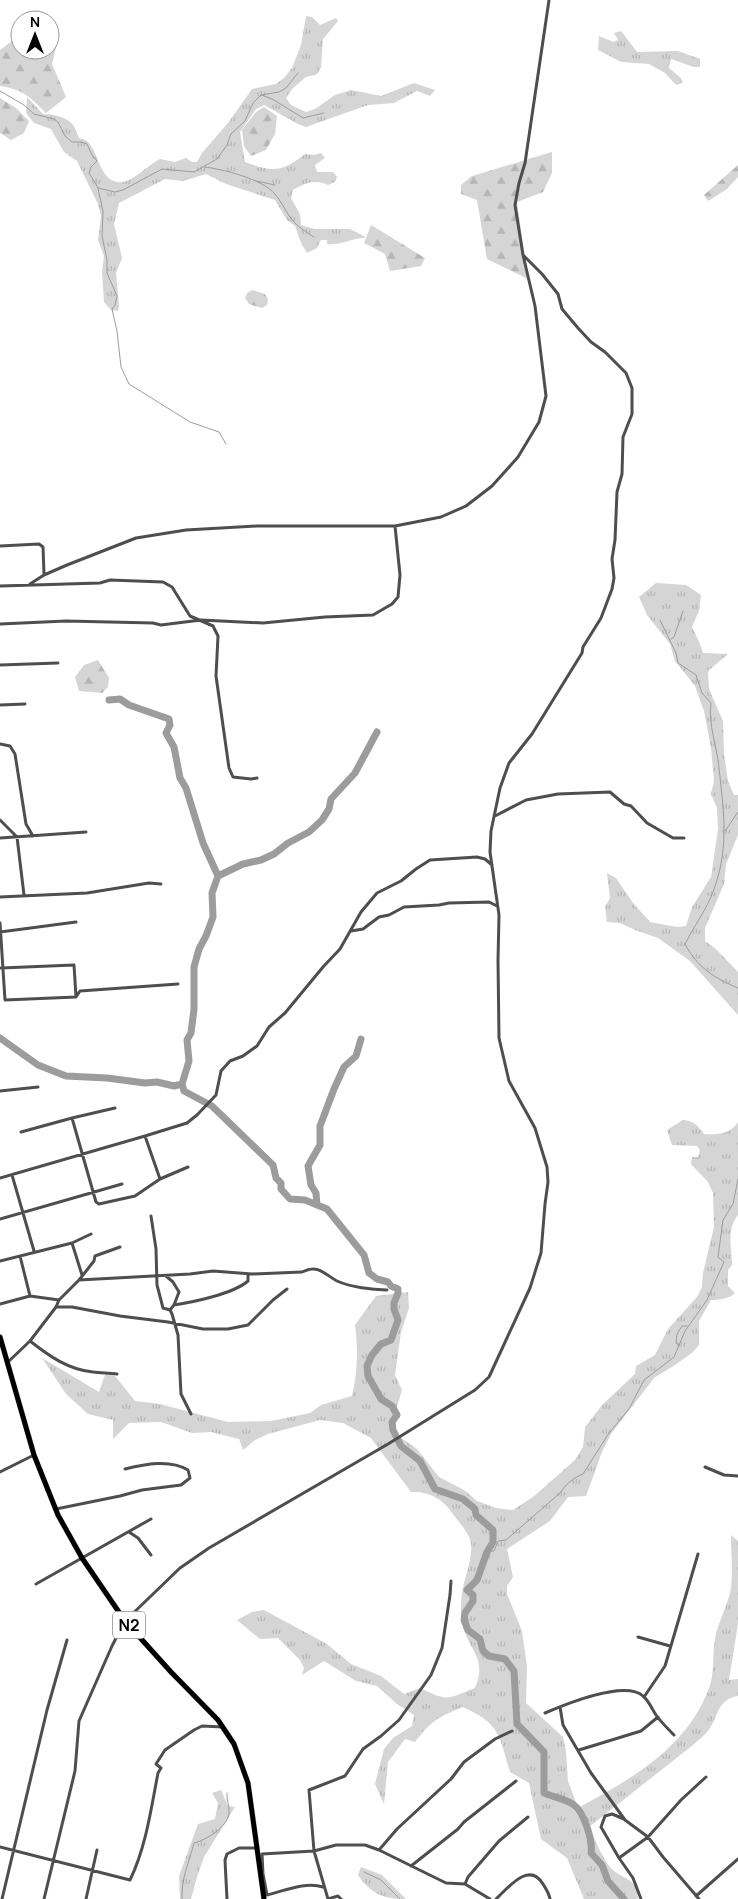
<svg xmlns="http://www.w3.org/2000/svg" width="738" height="1899" font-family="Manrope,sans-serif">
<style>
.grass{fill:url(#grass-tufts)}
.forest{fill:url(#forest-firs)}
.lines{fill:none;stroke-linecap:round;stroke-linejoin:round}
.stream{stroke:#9c9c9c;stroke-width:1}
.river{stroke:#9c9c9c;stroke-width:7}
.highway-casing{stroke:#dbdbdb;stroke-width:6}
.street{stroke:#4e4e4e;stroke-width:3}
.highway{stroke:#000;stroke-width:5}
.labels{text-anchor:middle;stroke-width:4.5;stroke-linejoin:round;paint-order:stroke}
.shield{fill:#fff;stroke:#4c4c4c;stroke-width:1}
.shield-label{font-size:16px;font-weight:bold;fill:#000}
</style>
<defs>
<pattern id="grass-tufts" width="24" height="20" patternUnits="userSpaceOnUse" patternTransform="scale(1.25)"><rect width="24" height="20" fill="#d5d5d5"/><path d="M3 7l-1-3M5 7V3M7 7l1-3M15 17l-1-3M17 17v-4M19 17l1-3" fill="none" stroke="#b5b5b5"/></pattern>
<pattern id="forest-firs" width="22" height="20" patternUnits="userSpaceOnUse" patternTransform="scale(1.25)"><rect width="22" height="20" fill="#d5d5d5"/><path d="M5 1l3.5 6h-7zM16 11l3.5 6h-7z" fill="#b5b5b5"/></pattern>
</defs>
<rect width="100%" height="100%" fill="#fff"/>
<path class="grass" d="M306 16 312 17 320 25 336 18 338 21 323 39 321 67 318 73 315 75 306 77 293 88 286 98 291 105 306 112 315 109 335 95 351 90 381 96 414 83 435 90 430 96 417 91 394 103 368 105 306 127 298 124 264 105 256 109 240 132 245 162C272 172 281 173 305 154L314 155 321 153 325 158 315 165 317 172H333L337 177 335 182 328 185C315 179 305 183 293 190L291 198 300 214 301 225 315 229H350L364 236 365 238C350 238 342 246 327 244V240H321L317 248 307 253 301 243 295 226 287 220 275 200 226 184 206 174 183 181 165 179 119 203 114 224 122 258 116 273 119 306 118 311 111 310 104 302 102 272 104 256 98 240 101 216 98 204 77 161 64 152 51 129 34 123 26 113 27 97 43 114C53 114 68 117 74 126 76 129 77 135 79 138 82 139 87 140 89 143 99 155 101 185 123 182 136 179 148 165 160 159L175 162 186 158 192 162H197L202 153 228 123 252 89 276 84 284 78 292 68 301 45Z
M621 31 637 52 678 51 700 59V67H694L671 59 669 68 681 78 683 83 676 85 665 73 649 64 621 62 598 50 599 36 613 42 618 40 614 33Z
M656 583 686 585 701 595 699 611 692 627 700 644 703 653 728 654 708 671 709 689 723 721 724 754 728 781 734 795H738V835L726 864 724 884 705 928V941L716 949 738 972V1015L690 961 658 938 635 930 620 923 607 922 605 907 610 898 607 873 616 878 633 903 650 922 677 927 686 926 692 907 711 877 718 829 717 808 711 794 714 781 711 748 704 711 695 686 675 661 670 644 647 615 639 597Z
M683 1120C694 1121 698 1125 704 1134 717 1135 731 1134 738 1122V1215C726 1230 732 1248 732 1265L728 1270V1286L735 1293C729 1299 719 1300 711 1300L699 1321V1345L693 1352 675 1365 654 1378 611 1434 602 1452 586 1496 568 1497 550 1521 507 1549 513 1577 507 1586V1594L522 1631 527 1666 526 1703 563 1737 566 1751 568 1781 578 1808C631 1779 687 1748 709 1688 715 1673 712 1655 715 1639 718 1622 728 1605 731 1588 733 1571 731 1552 731 1535L738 1541V1624L729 1680 738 1679V1696C717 1699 719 1716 708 1731 704 1736 698 1740 693 1745L589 1827C595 1839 601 1855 609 1866 620 1880 638 1876 638 1899H584L567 1858 541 1839 529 1783 510 1772C499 1736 501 1724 463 1707 438 1717 431 1721 415 1742L405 1739 388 1762 384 1804 375 1784 384 1749 393 1738 412 1726 414 1715 397 1704 377 1686 356 1681 324 1661 302 1675 304 1668 300 1660 278 1638 260 1639 237 1620 252 1612 264 1610 327 1644 351 1664 381 1676 404 1694 420 1688C449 1702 446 1699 475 1688 488 1658 468 1650 462 1623 460 1615 461 1601 462 1593 464 1578 475 1554 470 1539 467 1531 458 1521 453 1514 443 1499 429 1491 411 1492L371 1438 343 1423 320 1420 268 1434 255 1440 243 1450 239 1439 211 1432 192 1433 161 1422 129 1423 113 1439V1420L88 1414 66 1394 42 1358 99 1392 106 1372 115 1376 135 1401 160 1404 228 1422 271 1421 310 1413 321 1405 352 1396C358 1371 358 1350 355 1325L376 1296 408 1292 409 1308 401 1332 395 1375 402 1390 390 1430 417 1449 439 1477 464 1490 477 1501 496 1508 513 1510 533 1497 575 1460 583 1447 585 1427 603 1404 635 1374 636 1366 655 1355 668 1329 697 1297 702 1287 703 1273 714 1227 713 1193 708 1182 691 1164 692 1157H698L700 1150 697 1146 672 1145 667 1130Z
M221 1790 228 1806 235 1807 204 1857 197 1877 191 1899H180L179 1876 198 1824 215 1819 218 1803 212 1793Z
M361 1867 382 1875 406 1899C384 1899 371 1894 358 1875Z"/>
<path class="forest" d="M20 35V50H50V41L57 44 52 64 66 97 46 113C29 96 24 90 0 86V50Z
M0 98 16 108 29 121 24 133 11 140 0 133Z
M264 107 277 116 275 134 266 150 251 156 244 146 242 130 256 112Z
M552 152V173L543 192 517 202 528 279 487 259 477 200 461 194V185L472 176Z
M738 165V177L727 189 708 201 704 195Z
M371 225 425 258 421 266 390 271 385 254 364 243Z
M252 290 265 294 268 299 267 305 262 308 249 304 245 298 247 293Z
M98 660 109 678 108 687 102 693 79 691 75 677 84 665Z"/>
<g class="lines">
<path class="stream" d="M0 91 24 105 34 114 54 119 58 122 65 136 72 142H81L87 144 92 155 97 161 91 167 89 173 94 181 98 188 115 192 123 190 162 169 194 172 217 159 227 145 231 134 245 121 253 103 261 95 279 92 286 88 298 73
M262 95 274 100 303 118 324 113
M204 167C223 169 262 179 275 194 281 201 285 210 290 217 296 226 305 231 314 237
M256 181 275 185
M98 189 103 211 102 236 107 260V273L117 296 115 305 112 309 117 331 121 367 129 384 190 422 219 432 226 444
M660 620 676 653 678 663 696 675 702 693 711 703C708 725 717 746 719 768 724 814 730 851 711 897 704 913 693 928 685 944 697 967 714 978 738 988
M671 639 674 637 683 611
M725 831 738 812
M680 1346 676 1343 677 1334 682 1326H687
M488 1551H494L498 1541 506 1540 560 1493C565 1485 574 1477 583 1474L609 1433 629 1409 644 1380 674 1357 685 1331 707 1300 724 1262 718 1257 723 1220 733 1204 738 1179
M364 1872 381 1880 400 1899
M182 1899C181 1878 189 1863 194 1843 206 1840 228 1827 229 1813 230 1806 226 1800 227 1793"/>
<path class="river" d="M109 700 120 699 129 705 169 719 170 725 166 733 174 747 180 778 186 788 203 843 218 876 212 893 213 917 206 936 199 949 194 967V1009L191 1033 187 1040 189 1061 182 1084 184 1091 212 1106 273 1165 276 1178 281 1183V1189L290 1199 305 1200 327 1209 364 1255 369 1273 377 1279 388 1282 391 1286 398 1289V1293L394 1303V1309L398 1320 391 1340 381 1344 372 1355 367 1366 368 1376 381 1399 392 1406 397 1415 392 1422 393 1430 401 1446 420 1461 435 1489 463 1499 475 1509 476 1515 493 1530V1542L487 1552 477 1580 467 1590 473 1595V1601L465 1613 464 1620 468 1630 480 1639 483 1651 489 1656 505 1659 514 1671 517 1724 544 1752V1793C553 1797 566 1799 574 1805 584 1812 593 1841 591 1853L602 1865 608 1881 624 1899
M218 876 243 864 261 860 274 854 288 843 309 832 322 820 329 809 331 799 355 773 377 732
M0 1038 38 1065 66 1076 107 1078 145 1083 157 1082 174 1086 182 1084
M317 1205 316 1193 311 1185 308 1166 320 1145V1126L334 1089 344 1067 356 1056 361 1039"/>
<g class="highway-casing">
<path id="highway" d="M0 1337 34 1455 58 1515 82 1558 125 1621 171 1672 218 1720 234 1744 248 1783 264 1899"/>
</g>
<path class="street" d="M0 546 39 544 43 547 44 574
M30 584 44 575 67 565 136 538 186 530 257 526H395L441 517 466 506 492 486 518 457 539 422 546 396 535 306 523 255 515 205 519 183 525 163 549 0
M0 586 100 583 110 580 163 582 172 587 190 616 213 626 218 636 216 676 229 768 233 777 251 779 257 778
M0 624 66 621 153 623 161 625 201 620 263 623 325 617 373 615 392 604 398 597 400 575 395 526
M0 665 58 663
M0 705 25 704
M0 744 10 746 15 754 26 824 33 836
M495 816 526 800 558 794 610 792 624 804 631 806 647 823 673 838H684
M0 820 17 837 24 895
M0 838 86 832
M0 897 87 893 149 883 161 884
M0 923 5 1000 76 997 80 991 178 984
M351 931 363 929 379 917 389 915 404 907 439 905 449 903 489 902 497 906
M0 932 76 922
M1 968 74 965 76 997
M0 1091 38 1087
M115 1108 72 1118 96 1202 99 1204 135 1196 160 1179 188 1167
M21 1132 72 1118
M145 1136 160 1179
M12 1175 34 1251
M0 1178 145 1136 187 1123 197 1115 216 1095 221 1071 230 1061 243 1056 257 1046 269 1027 285 1013 323 967 340 949 361 912 377 893 401 881 416 869 430 860 477 857 485 859 492 865
M151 1216 156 1249 157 1285 163 1308 170 1310 172 1314 178 1335 181 1394 191 1414
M0 1219 122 1184
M72 1243 82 1275
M20 1256 30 1296
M0 1261 72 1243 91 1234
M166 1276 173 1282 179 1292 174 1305 170 1310
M79 1280 190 1274 213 1271 252 1274 302 1272C319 1264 324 1274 337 1281 353 1288 371 1289 387 1290
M0 1304 30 1296 59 1300
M174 1305C193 1302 233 1294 248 1281V1274
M56 1307H72L120 1316 168 1322 203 1329H228L248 1325 273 1300 287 1289
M30 1341C49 1356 69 1370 93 1372 101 1373 109 1373 117 1374
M8 1362 30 1341 56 1307 59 1300 79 1280 94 1261 95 1256 120 1247
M705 1467 724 1475 738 1476
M0 1472 34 1455
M56 1509 120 1496 142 1490 181 1485 190 1478 188 1470C170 1459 145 1464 125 1469
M129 1532 138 1538 151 1555
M36 1584 151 1519
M638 1637 670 1646
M644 1697 665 1666 698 1554
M560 1707 563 1725 591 1773 607 1795 625 1820 648 1837 663 1857 699 1899
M545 1713C566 1704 625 1680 643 1696 649 1701 652 1709 656 1715 661 1722 668 1729 674 1735
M579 1750 641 1731 658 1717
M624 1819 612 1814 605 1816 601 1827 619 1858 633 1878 641 1899
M0 1847 130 1880C146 1847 151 1809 158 1773L161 1768 156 1764 165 1750 194 1730 202 1726 223 1727
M379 1850 397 1829 451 1779 464 1762 495 1739 512 1731
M619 1858 648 1837 681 1800 706 1777
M411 1866 458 1829 464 1822 516 1781
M465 1884 468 1877 499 1841 528 1817
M267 1895 263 1874 262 1854 314 1851 336 1845H365L379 1850 446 1883 465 1884 490 1899
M267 1895C284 1891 306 1881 323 1887
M696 1896 738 1859
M2 1899 47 1710 67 1640
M44 1899 75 1771 79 1721 112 1646 125 1621 180 1568 209 1548 388 1444 475 1390 489 1377 530 1288 541 1253 545 1204 548 1182 547 1167 535 1128 509 1081 499 1038 498 960 499 915 490 852 491 831 500 788 509 763 532 734 582 653 583 647 601 618 612 589 614 578 612 559 615 540 617 492 622 474 623 437 632 414V388L626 373 605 352 591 342 578 328 562 309 558 294 542 274 523 255
M86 1899 97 1850
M227 1899 225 1860 227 1854 239 1848H256
M328 1899 314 1851 309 1790 345 1776 363 1749 381 1736 399 1720 431 1675 442 1648 450 1595 451 1581
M328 1899 338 1896 341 1899
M496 1899C509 1887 529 1861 543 1884 546 1889 549 1893 550 1899"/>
<use href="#highway" class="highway"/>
</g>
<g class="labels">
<rect class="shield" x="113" y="1611.5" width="32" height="27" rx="4"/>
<g class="shield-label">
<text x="129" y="1631">N2</text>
</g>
</g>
<g transform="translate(35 35)"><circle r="24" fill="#ffffff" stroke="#999999"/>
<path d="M0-4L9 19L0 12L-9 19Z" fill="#000000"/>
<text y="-8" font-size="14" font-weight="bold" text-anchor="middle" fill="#000000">N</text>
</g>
</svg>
